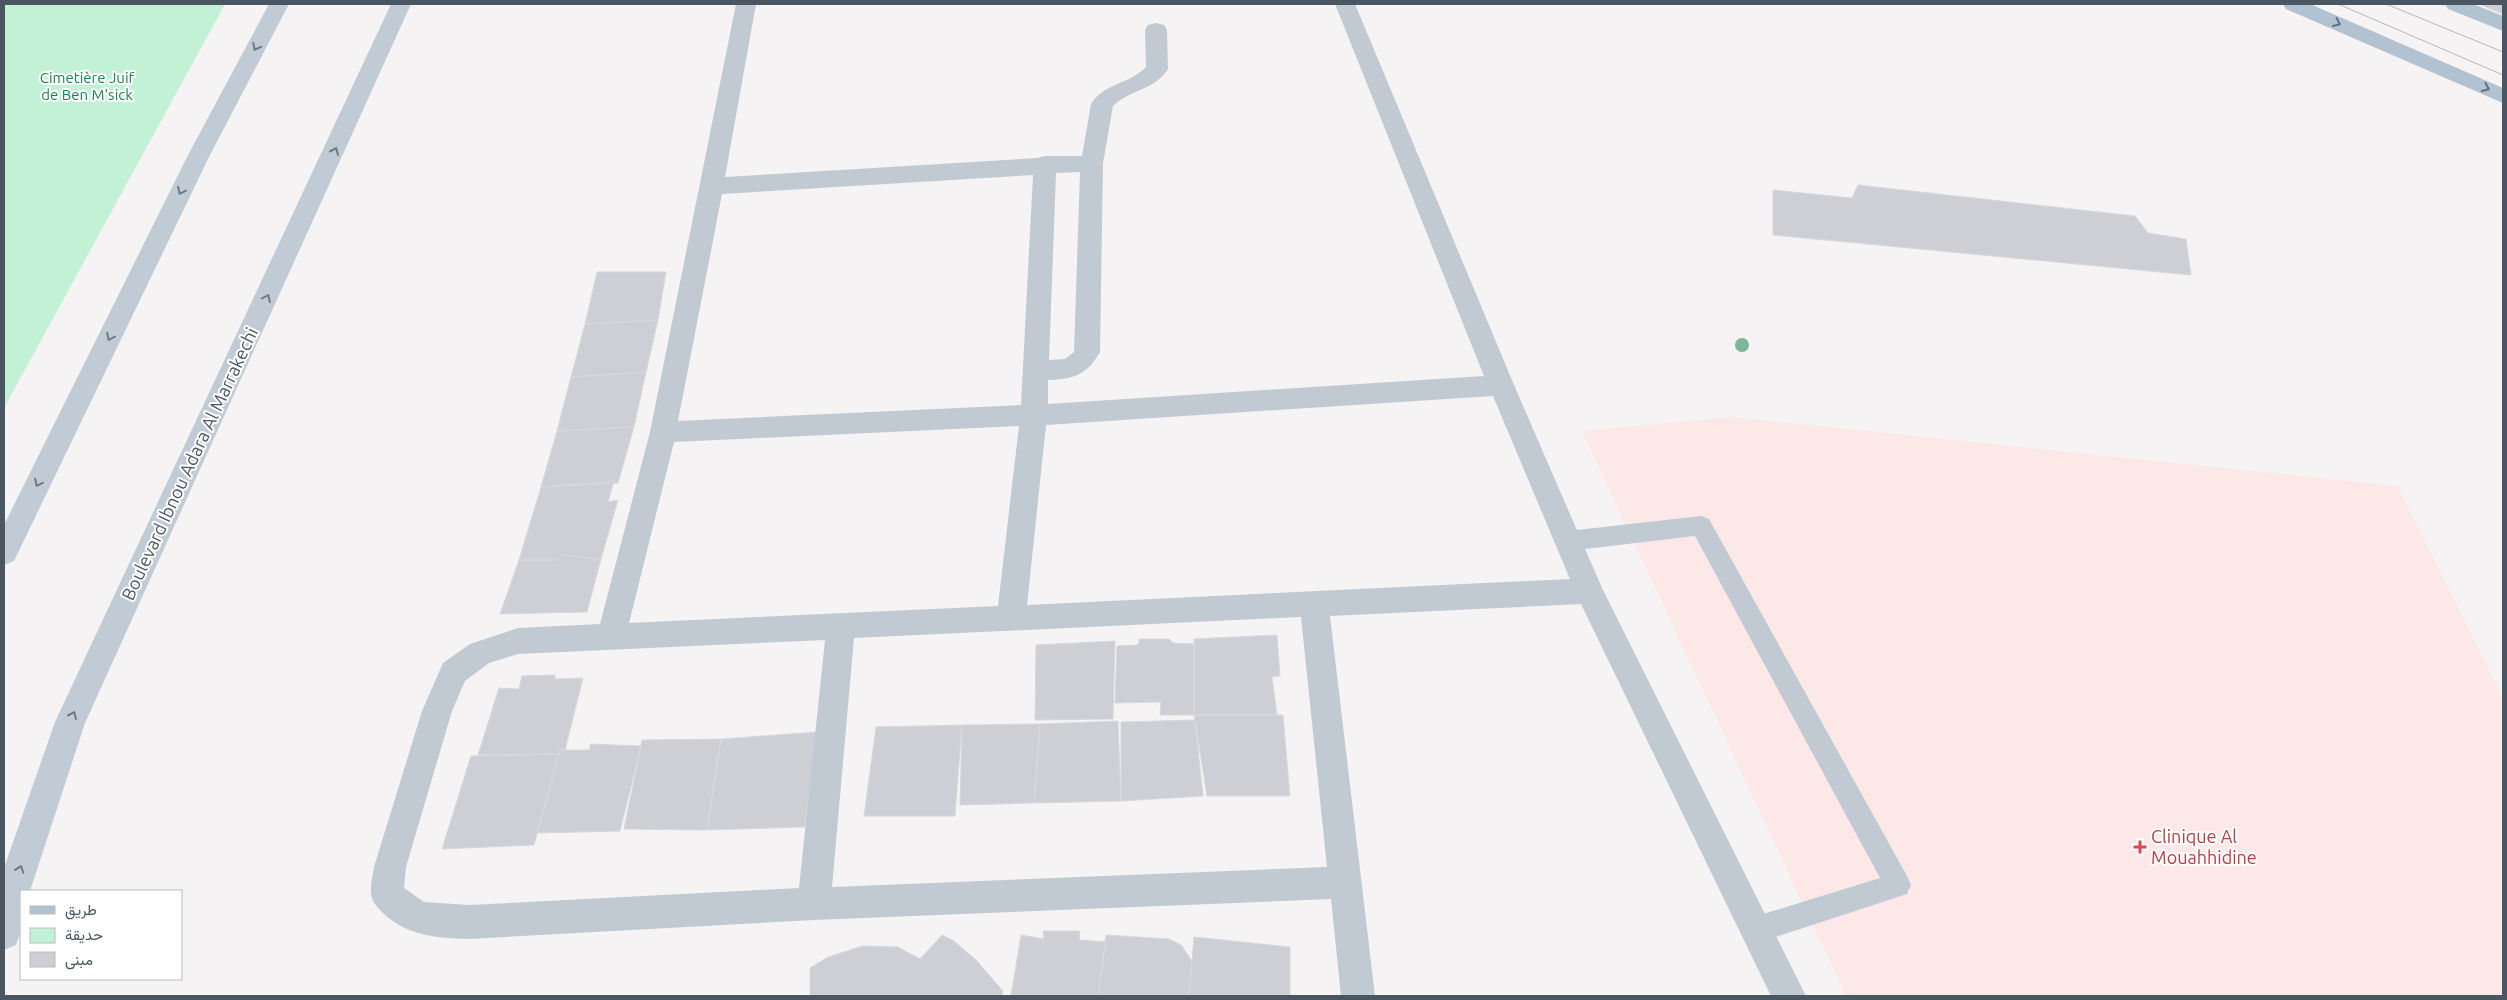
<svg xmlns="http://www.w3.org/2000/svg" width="2507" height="1000" font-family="Ubuntu,Vazirmatn,sans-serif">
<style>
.medical{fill:#fce8e6}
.green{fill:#c3f1d5}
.building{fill:#cdcfd5;stroke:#d7d9de}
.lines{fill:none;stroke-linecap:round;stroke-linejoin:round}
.lane{fill:#c1cad2;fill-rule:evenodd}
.street{fill:#c1cad2;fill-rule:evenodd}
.secondary{fill:#c1cbd6;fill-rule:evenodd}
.primary{fill:#b3c2d1;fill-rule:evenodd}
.tram{stroke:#b5b8bd;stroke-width:1}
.tree{fill:#7bb799}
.oneway{stroke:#64717d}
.oneway2{stroke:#6e7984}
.health-dot{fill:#e0444e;stroke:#fff;stroke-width:2}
.labels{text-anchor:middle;stroke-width:4;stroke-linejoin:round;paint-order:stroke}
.far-park-label{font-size:15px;fill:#17864f;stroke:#fff}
.street-label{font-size:18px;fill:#4a5661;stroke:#fff}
.health-label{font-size:18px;fill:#be3a42;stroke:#fff;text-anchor:start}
</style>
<rect width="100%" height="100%" fill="#f5f3f3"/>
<path class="medical" d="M1731 417 2398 486 2503 698V996H1846L1582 431Z"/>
<path class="green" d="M4 4H225L4 408Z"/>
<path class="building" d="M2479 4H2503V14Z
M1858 185 2135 216 2148 233 2186 239 2191 275 1773 235V190L1852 198Z
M597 272H666L658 320 585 324Z
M658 320 646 372 571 377 585 324Z
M646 372 634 427 557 431 571 377Z
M634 427 618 483 541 487 557 431Z
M614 481 608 502 618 500 601 559 562 555 556 560H519L541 487Z
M562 555 601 559 587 612 500 614 519 560H556Z
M1277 635 1280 676 1272 677 1277 715H1194V639Z
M1140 639H1169L1173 643 1194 644V715H1160L1161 702 1115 703 1117 646 1138 645Z
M1115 641 1113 719 1035 720 1036 645Z
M555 675V679L583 678 565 750H560L559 754 478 755 499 688 519 689 522 676Z
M1194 715H1283L1290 796H1207Z
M1195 720 1203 796 1121 801V722Z
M1118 721 1121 801 1034 803 1040 724Z
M1040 724 1034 803 960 805 962 725Z
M962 725 955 816H864L876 727Z
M817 732 805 827 707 830 721 739Z
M721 739 707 830 624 829 642 740Z
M590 744 641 746 620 831 537 833 560 750H590Z
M559 754 534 845 442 849 471 756Z
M1043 931H1080L1079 940 1106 942 1098 996H1011L1021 935 1044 939Z
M942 935 954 941 976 960 1003 991 1002 996H810V968L828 957 863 946 898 947 920 959Z
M1106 935 1169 939 1181 945 1192 961 1189 996H1098Z
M1194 937 1290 947V996H1189Z"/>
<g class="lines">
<path class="lane" d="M1701 516 1709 519 1907 876 1911 885 1907 894 1757 943 1747 939 1743 929 1747 919 1880 878 1695 536 1568 551 1560 548 1557 541 1560 534 1568 531Z"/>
<path class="street" d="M736 4H756L725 177 1037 158 1045 156H1082L1091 104C1104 83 1130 84 1146 67L1145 30 1148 25 1156 23 1164 25 1167 30 1168 69C1155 90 1129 90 1113 106L1103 163 1100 352C1087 375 1074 379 1048 380V404L1484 376 1335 4H1355L1514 385 1602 588 1806 996H1771L1581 604 1330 616 1375 996H1341L1331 899 814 920 469 939C437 938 407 936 383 913 378 908 372 902 371 894 370 886 373 875 374 867L422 711 443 663 470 644 518 628 600 624 650 432ZM1080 172 1074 352 1065 359 1049 360 1056 173ZM1033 175 1021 405 678 421 722 194ZM1493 396 1570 579 1027 605 1046 425ZM1019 426 998 606 629 623 674 442ZM1301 617 1327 867 832 887 854 638ZM825 640 799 888 469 905 424 902 404 888 406 867 452 711 465 681 489 663 518 654Z"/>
<path class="secondary" d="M269 4H289L209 157 14 561 4 565V525L187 157Z
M391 4H411L85 723 30 891H21V930L16 945 4 950V868L55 722Z"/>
<path class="primary" d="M2283 4H2310L2503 88V103L2286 9Z
M2445 4H2473L2503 16V31L2448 9Z"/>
<path class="tram" d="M2338 4 2503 75
M2386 4 2503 52"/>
</g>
<circle class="tree" cx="1742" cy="345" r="7"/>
<defs><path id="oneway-chevron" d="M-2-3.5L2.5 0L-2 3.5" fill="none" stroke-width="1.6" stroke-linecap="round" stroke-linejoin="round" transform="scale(1.25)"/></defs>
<g class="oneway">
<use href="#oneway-chevron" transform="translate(2337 23) rotate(24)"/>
<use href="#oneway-chevron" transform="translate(2486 88) rotate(24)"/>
</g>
<g class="oneway2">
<use href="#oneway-chevron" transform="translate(256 47) rotate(118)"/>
<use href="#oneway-chevron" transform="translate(335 151) rotate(-66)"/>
<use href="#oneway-chevron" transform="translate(181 191) rotate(116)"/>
<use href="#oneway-chevron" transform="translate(267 298) rotate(-65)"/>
<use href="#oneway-chevron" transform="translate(110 337) rotate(116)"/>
<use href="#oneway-chevron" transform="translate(38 483) rotate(116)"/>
<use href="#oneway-chevron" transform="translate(73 715) rotate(-66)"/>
<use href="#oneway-chevron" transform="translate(20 869) rotate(-71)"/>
</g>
<path class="health-dot" d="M2137.5 839.5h5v5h5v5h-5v5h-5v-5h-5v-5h5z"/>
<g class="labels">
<g class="far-park-label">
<text x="87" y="83">Cimetière Juif<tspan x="87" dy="17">de Ben M'sick</tspan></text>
</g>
<g class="street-label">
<text transform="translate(190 464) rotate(-65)" y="6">Boulevard Ibnou Adara Al Marrakechi</text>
</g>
<g class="health-label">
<text x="2151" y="843">Clinique Al<tspan x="2151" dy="21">Mouahhidine</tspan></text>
</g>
</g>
<rect width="2507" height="1000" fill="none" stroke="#4a5661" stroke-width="10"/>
<rect x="20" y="890" width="162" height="90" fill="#ffffff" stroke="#b7bbc0"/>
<rect x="30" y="906" width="25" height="8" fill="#b3c2d1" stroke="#b7bbc0"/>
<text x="65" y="915" font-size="15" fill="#4a5661">طريق</text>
<rect x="30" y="928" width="25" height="15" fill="#c3f1d5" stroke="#b7bbc0"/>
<text x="65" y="940" font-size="15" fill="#4a5661">حديقة</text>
<rect x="30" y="952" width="25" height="15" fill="#cdcfd5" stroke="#b7bbc0"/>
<text x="65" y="965" font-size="15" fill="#4a5661">مبنى</text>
</svg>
